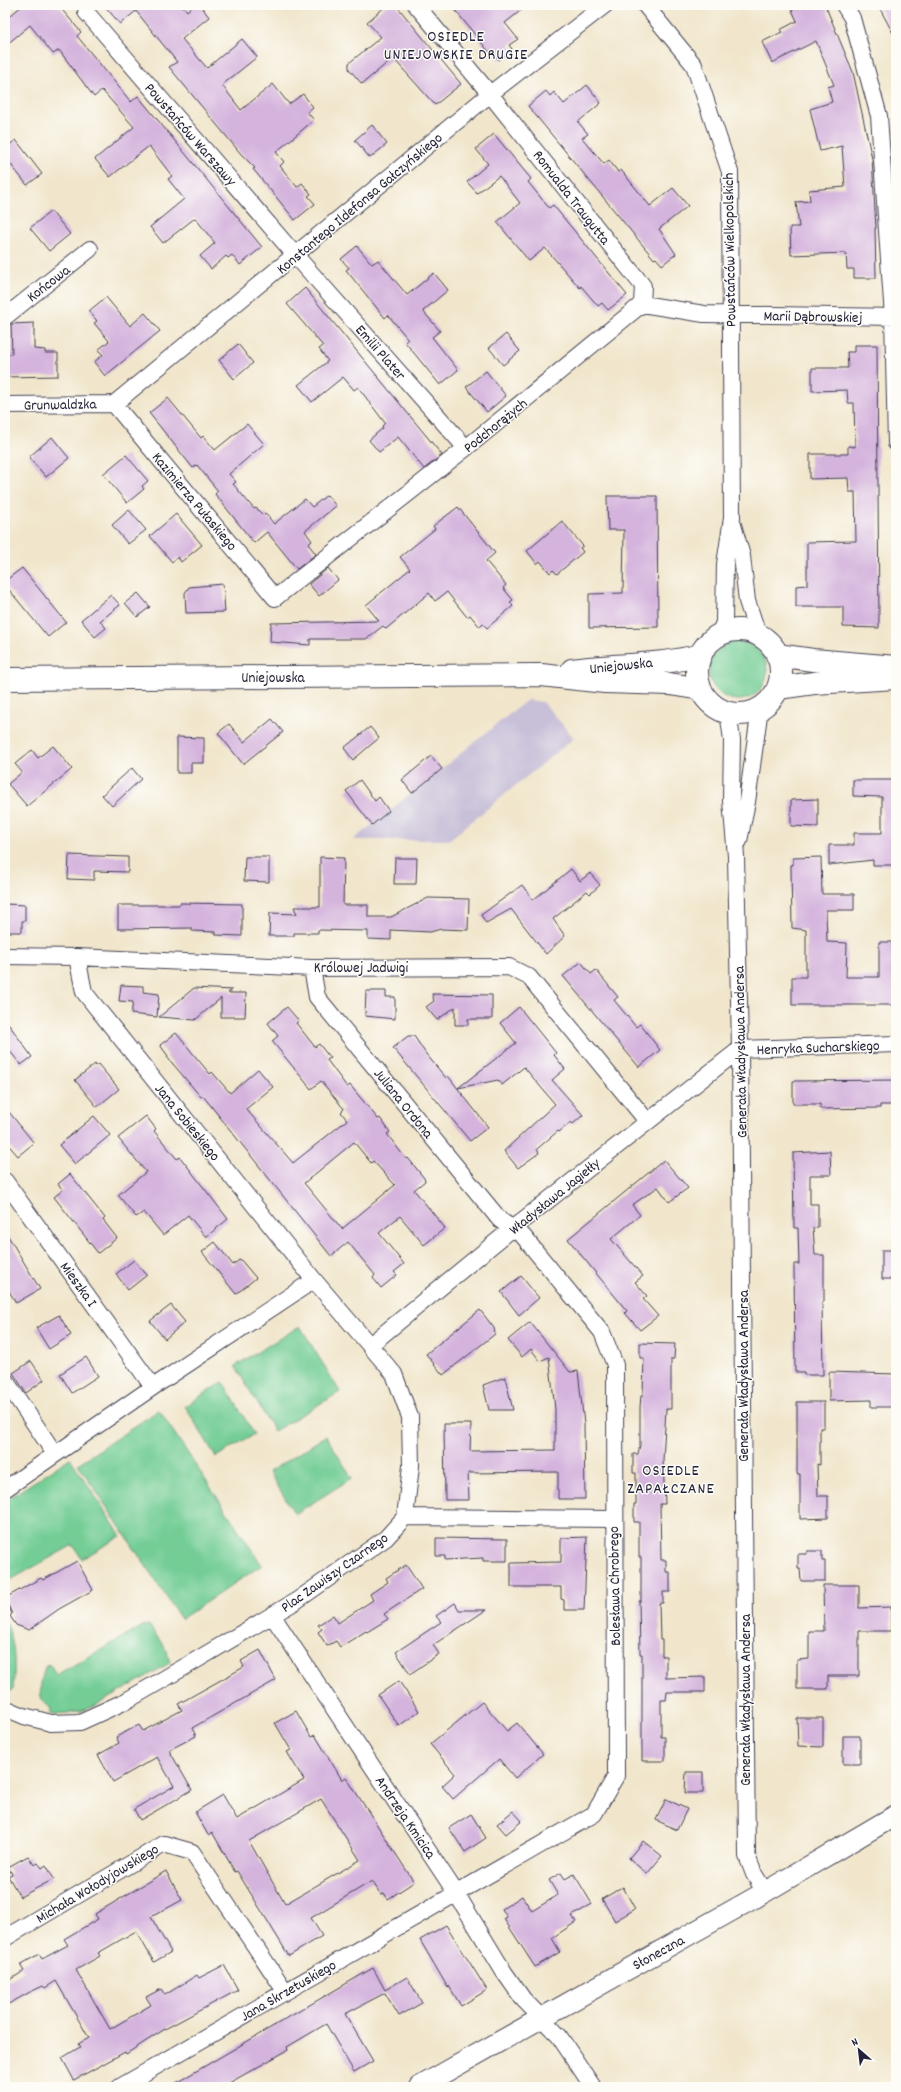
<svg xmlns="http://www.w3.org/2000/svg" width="901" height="2092" font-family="Dekko,sans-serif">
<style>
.industrial{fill:#c8bfd8}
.green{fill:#73cd95;stroke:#4a7868}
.building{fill:#d4b3dd;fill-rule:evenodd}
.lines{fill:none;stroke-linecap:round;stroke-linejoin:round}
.minor-casing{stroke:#413f51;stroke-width:18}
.tertiary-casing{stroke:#413f51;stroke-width:22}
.primary-casing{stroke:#413f51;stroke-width:24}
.minor{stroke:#fff;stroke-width:16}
.tertiary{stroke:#fff;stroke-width:20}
.primary{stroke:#fff;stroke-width:22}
.labels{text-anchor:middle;stroke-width:3;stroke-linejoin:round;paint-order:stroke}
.street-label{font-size:15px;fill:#22223b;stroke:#fdfcf7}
.neighbourhood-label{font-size:16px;letter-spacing:1px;fill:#22223b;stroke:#fdfcf7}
</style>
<rect width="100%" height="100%" fill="#fdfcf7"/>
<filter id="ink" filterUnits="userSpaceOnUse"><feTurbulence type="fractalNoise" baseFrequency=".025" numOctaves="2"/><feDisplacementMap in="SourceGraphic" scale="8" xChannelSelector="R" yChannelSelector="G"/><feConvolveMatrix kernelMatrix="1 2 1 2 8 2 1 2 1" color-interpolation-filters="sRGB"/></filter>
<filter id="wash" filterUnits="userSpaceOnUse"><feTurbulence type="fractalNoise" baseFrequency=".012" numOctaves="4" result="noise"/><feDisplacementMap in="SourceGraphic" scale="16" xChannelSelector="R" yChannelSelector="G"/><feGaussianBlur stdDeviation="0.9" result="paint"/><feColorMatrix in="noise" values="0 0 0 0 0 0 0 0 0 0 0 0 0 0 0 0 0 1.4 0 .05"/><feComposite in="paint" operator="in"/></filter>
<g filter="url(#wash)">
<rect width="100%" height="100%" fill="#f1e6cc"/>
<path class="industrial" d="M527 700 543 702 574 738 449 840H353Z"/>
<path class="green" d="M709 671a29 29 0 1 1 58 0a29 29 0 1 1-58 0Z
M300 1326 340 1392 274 1431 235 1366Z
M223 1382 254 1434 216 1457 185 1406Z
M159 1410 262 1565 181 1619 78 1464Z
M326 1436 352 1478 295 1514 269 1472Z
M70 1458 121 1536 82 1559 73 1545 5 1583V1501Z
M5 1621C16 1642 15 1666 13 1690L9 1692 5 1690Z
M149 1625 167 1651 170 1663 93 1707 79 1712 54 1714 50 1713 51 1708C35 1702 41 1681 45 1667L50 1664 56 1675 143 1626Z"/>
<g id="blocks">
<path class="building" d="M23 5H58L81 32 77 36 131 102 138 96 262 247 240 265 232 255 228 258 226 256 211 269 200 256 215 243 195 218 163 243 150 227 184 199 168 179 172 176 149 146 110 177 95 159 134 127 102 90 94 97 59 50 53 54 30 25 5 46V20Z
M104 5H182L187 11 194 5H200L209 17 182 39 207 68 242 39 257 57 222 85 241 110 273 84 289 104 303 94 313 107 307 112 314 120 276 152 284 162 280 166 297 187 302 183 311 194 308 196 315 204 295 220 253 169 255 168 241 154 169 67 177 62 136 11 120 24Z
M387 5H396L461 84 435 105 393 58 362 84 349 69V63L381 37 367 22Z
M451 5H528L505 23 518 39 509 45 512 49 499 60 491 50 489 52Z
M802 5H825L853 72 872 159 876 228H875L876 278H854V269H847L846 253 791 255 790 227H799L796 202 810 201 809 190 845 187 842 146 820 151 810 109 832 102 828 87 834 85 816 41 772 63 762 42 782 32 780 30 797 21 792 10Z
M878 5H896V39Z
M587 85 601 103 578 122 588 134 582 138 604 164 609 160 618 172 621 170 650 206 673 188 688 206 659 229 676 254 662 265 656 258 654 259 528 106 546 91 550 96 554 92 564 104Z
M372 125 387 144 370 158 355 140Z
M494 134 531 179 528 182 549 208 553 205 627 295 608 310 602 303 598 306 581 286 580 288 545 248 529 261 497 222 520 203 499 176 477 193 467 182 488 164 476 149Z
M16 140 42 174 27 185 5 157V148Z
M51 211 70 234 49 251 30 228Z
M357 246 372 264 378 260 407 295 434 273 448 290 423 311 440 331 432 337 458 370 440 385 405 342 408 339 388 315 385 318 346 270 349 268 341 259Z
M305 288 442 455 424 469 398 437 379 452 369 440 383 428 382 426 385 423 358 387 354 390 343 377 312 402 298 385 328 361 319 349 323 346 287 304Z
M106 297 130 326 145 313 160 331 105 376 94 362 103 355 98 350 109 341 94 323 97 321 89 311Z
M34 323V349L45 350V353H58V376L5 377V354H12L11 324Z
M506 334 520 351 503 365 489 348Z
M238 344 253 363 234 379 219 360Z
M854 345H877L879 628 843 627V607H796V586L807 585V542L856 541 855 492H849L848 478 810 479V454H848V446L855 447 854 403H848L847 390 812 391V368H848L847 352H854Z
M486 371 506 396 487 412 466 387Z
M168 398 201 438 203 436 215 450 247 424 264 444 229 474 236 482 233 484 254 509 256 508 263 515 265 513 274 524 305 499 312 507 327 495 336 506 305 531 312 541 308 544 316 554 297 569 267 532 254 543 215 494 218 491 197 465 193 468 149 413Z
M52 437 69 458 46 477 29 457Z
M126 455 148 481 142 486 144 489 127 503 103 474Z
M607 496H657L658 627 589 628V594L623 593 624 530H608Z
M458 507 495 553 486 561 506 585 503 588 513 600 510 602 513 606 487 628 483 624 480 627 470 615 467 617 447 592 435 601 429 593 386 629 383 626 366 639H310V645L270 642 271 623 379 621 366 605 410 569 400 557 435 529 433 526Z
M129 510 146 530 128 544 112 525Z
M176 514 202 545 181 562 178 557 172 562 150 536Z
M562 521 583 546 580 548 583 552 557 574 553 570 550 573 540 561 537 564 527 551Z
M22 568 66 622 48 637 5 585V581Z
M328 568 338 580 319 596 309 584Z
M223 584 225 612 186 613 185 593 189 587Z
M138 593 150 607 137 617 125 603Z
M111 595 120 605 100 621 106 628 95 637 81 620Z
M272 719 283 732 243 764 218 733 229 724 244 742Z
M370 727 379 738 353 760 344 748Z
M177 737 204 738V763H191V773H177Z
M53 746 72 769 27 806 8 784 22 772 15 764 32 750 38 758Z
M431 756 442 769 412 793 402 780Z
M132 768 141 779 112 806 102 795Z
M360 780 375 801 379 797 389 811 372 825 346 791Z
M853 780H896V865H873V860L829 865V845H854V833H882V797L853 796Z
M818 799V827L791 826V800Z
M69 855 128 857V872L94 871V880L68 879Z
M245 857H269V882L244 881Z
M320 857 344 858 343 905H368V917H391L428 898 469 899 468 930 441 929 430 932 391 930V940L368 939V931L318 930V933H294V936H269L270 913 297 914 294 907H320Z
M821 857 822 894H854V910H826L827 942 847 943 846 977H879V942H892L893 980 896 979V1005H792V977H806V930L792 928 791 865H793V858Z
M395 858H417L416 884H394Z
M571 869 580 881 590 873 600 885 590 894 587 891 553 919 565 936 546 954 511 909 486 923 481 915 522 885 533 900Z
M180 903 242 904V936L216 935V932L192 931V928L118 929V905H180Z
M5 904 25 905V921H22V932H5Z
M581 962 591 974 596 970 618 997 614 1000 636 1027 640 1024 660 1050 639 1067 563 976Z
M121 985 143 986V992L159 994 157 1017 131 1014 133 1002 119 1001Z
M194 988 232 990 228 993H246L245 1017H221V998L195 1020 159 1017Z
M366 991H386V997H395V1019L365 1016Z
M432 994 492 995V1019H468V1025H455V1007L437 1020 426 1007 434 1001Z
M287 1007 299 1021 296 1023 315 1047 319 1044 330 1058 327 1060 347 1087 350 1085 378 1119 380 1118 390 1132 387 1134 406 1159 408 1158 424 1178 425 1181 414 1190 445 1228 424 1245 400 1216 379 1233 404 1264 394 1272 397 1275 381 1288 373 1278 375 1275 348 1242 331 1256 203 1096 201 1097 167 1057 168 1056 160 1045 176 1033 210 1074 212 1072 230 1093 258 1069 273 1087 246 1109 293 1163 347 1120 341 1112 344 1109 321 1081 311 1089 272 1041 278 1036 268 1023ZM354 1142 371 1163 373 1161 395 1185 342 1229 304 1183Z
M519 1007 556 1053 554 1055 565 1069 552 1080 583 1115 573 1124 571 1122 559 1132 558 1131 537 1149 539 1153 518 1168 504 1151 555 1104 524 1067 502 1085 498 1080 458 1088 516 1043 500 1023Z
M5 1019 32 1057 21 1065 5 1045Z
M408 1036H414L426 1054 446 1078 448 1076 488 1127 470 1141 393 1048Z
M95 1064 96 1066 98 1064 119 1089 97 1107 75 1080Z
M896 1080V1105H880V1108L820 1109V1104H793V1081Z
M5 1107 34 1143 18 1156 5 1141Z
M94 1116 110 1135 75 1164 59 1145Z
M146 1116 156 1129 154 1131 177 1159 180 1157 228 1219 206 1237 188 1215 163 1235 144 1212 136 1217 118 1195 146 1172 118 1138Z
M830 1151 831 1175H810V1204H818V1227L813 1228 815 1255H824V1302H822L823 1375H804V1372H795L794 1264H799L798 1228H794L793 1153Z
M664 1160 688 1188 669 1202 658 1187 632 1205 640 1215 611 1239 643 1276 635 1282 647 1296 643 1299 658 1316 640 1330 625 1313 627 1311 568 1239Z
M70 1174 105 1218 103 1220 117 1238 98 1253 54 1197 63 1190 58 1184Z
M5 1231 40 1289 16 1303 5 1284Z
M215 1242 233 1265 240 1259 256 1278 236 1294 202 1252Z
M882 1250H896V1279H882Z
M134 1260 147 1275 128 1290 116 1274Z
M521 1276 539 1298 519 1315 501 1292Z
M171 1305 185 1322 165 1339 150 1321Z
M480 1310 494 1328 495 1334 443 1375 426 1354Z
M59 1315 71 1335 49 1349 36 1328Z
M530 1322 570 1372 578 1371 584 1424 585 1499H558V1472L468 1473 469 1500H445L444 1424H471L470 1451 555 1450V1409L549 1357 540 1361 531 1349 522 1357 508 1340Z
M640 1343 675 1344 674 1359H671V1409H666L663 1460 665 1504H660L661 1560H666V1572H670V1592H663V1603H659L660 1640H662V1656H666V1678L705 1677V1692H667L666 1700H661V1737H665V1761H642V1654H640L639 1601H641V1557H639V1522H634V1504H636V1473H633V1454H638L640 1445V1407L641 1395H643L644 1358H640Z
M86 1357 98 1376 72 1393 60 1374Z
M31 1361 44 1380 26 1393 13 1373Z
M829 1372 896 1374V1407H871V1400L829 1401Z
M505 1377 513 1410H489L483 1385Z
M797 1402H824V1428H820V1465L817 1464 818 1496H828V1518L800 1519V1474H797Z
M587 1537 584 1610H564V1600L561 1599V1587H511V1563L561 1562V1538Z
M436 1538 507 1539V1561H483V1558L445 1560V1556H436Z
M807 1551H822V1561H825V1581H801L800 1569H798V1554H807Z
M77 1561 93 1590 59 1609 29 1630 16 1625 10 1616 12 1614 5 1598 41 1578 43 1580Z
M406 1565 422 1589 384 1614 388 1619 367 1632 366 1631 340 1647 336 1641 327 1646 318 1632 322 1629 318 1625 333 1615 338 1623 373 1600 370 1594 388 1582 386 1578Z
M823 1585H859V1608L891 1607V1631H859V1676H828V1689H797V1660L809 1659V1631H824Z
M455 1603 459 1610H486L433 1645 439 1654 410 1674 396 1652 441 1622 436 1616Z
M260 1650 276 1680 192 1728 196 1736 169 1750 192 1790 140 1820 134 1809 174 1786 157 1757 113 1782 98 1755 119 1743 116 1737 139 1725 143 1731 182 1710 178 1704 244 1667 241 1661Z
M399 1681 419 1711 399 1726 378 1695Z
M482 1702 507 1731 517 1723 543 1754 515 1778 499 1759 453 1799 442 1786 455 1774 430 1744Z
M296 1711 311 1737 315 1735 342 1780 346 1777 414 1882 388 1899 384 1893 381 1895 372 1881 342 1899 311 1918 322 1936 289 1956 237 1871 235 1872 212 1832 208 1835 195 1812 223 1795 237 1819 304 1780 287 1752 291 1750 275 1723ZM321 1799 360 1860 285 1904 249 1841Z
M797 1718H823V1747L798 1746Z
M843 1736H860V1764H843Z
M686 1772H703V1793H685Z
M666 1799 687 1809 677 1830 656 1820Z
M513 1811 522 1821 506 1834 497 1824Z
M471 1814 486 1838 465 1852 449 1828Z
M643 1841 662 1856 647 1874 629 1858Z
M28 1856 34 1865 38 1863 42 1868 46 1865 54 1879 20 1897 8 1876 12 1874 8 1867Z
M166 1871 182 1900 151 1917 171 1952 154 1962 136 1931 98 1953 100 1956 76 1970 110 2029 151 2005 146 1997 161 1989 165 1995 197 1975 199 1978 224 1965 238 1990 165 2029 126 2054 125 2052 74 2080 62 2058 80 2047 78 2044 89 2038 56 1981 45 1988 43 1986 30 1992 5 2006V1983L24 1971 20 1965 39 1954 42 1959 68 1945 64 1939 98 1919 95 1914Z
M561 1873 565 1879 574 1874 592 1904 572 1916 576 1922 552 1938 560 1952 535 1967 504 1919 507 1917 502 1909 522 1896 532 1911 558 1895 549 1880Z
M623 1887 635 1909 615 1921 602 1899Z
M446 1925 487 1990 461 2006 449 1986 448 1988 420 1940Z
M373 1968 385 1990 407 1977 422 2003 399 2016 385 1993 345 2014 373 2061 354 2072 326 2024 287 2047 288 2050 222 2087H169Z"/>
</g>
</g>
<g filter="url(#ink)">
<use href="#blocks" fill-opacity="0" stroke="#413f51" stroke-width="1"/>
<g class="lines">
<g class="minor-casing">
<path id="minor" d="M416 5 490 94 643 286 642 304
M645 5 694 65 730 172 732 518 725 564 724 622 719 635
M844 5 852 18 879 116 893 317 896 443
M86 12 296 256 466 448
M5 317 90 249
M114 404 275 598 466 448 642 304 704 314 896 317
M114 404 490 94 605 5
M5 405 114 404
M733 525 742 556 747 601 758 634
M728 712 732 740 731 801 736 856 740 1049 747 1856 754 1874 765 1892
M739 841 747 802 760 708
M5 956 77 957 312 968 509 967 529 977 647 1121
M740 1049 896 1044
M5 1181 153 1387
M370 1345 513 1228 740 1049
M5 1380 55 1454
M5 1489 153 1387 314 1280
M405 1517 614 1519
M272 1615 456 1893 504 1972 523 1999 559 2036 593 2087
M5 1708 24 1716 51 1723 80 1722 126 1701 193 1662 296 1601 386 1538 405 1517 411 1466 410 1417 394 1374 314 1280 84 992 77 957
M5 1938 164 1844 192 1852 285 1991
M120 2087 594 1814 616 1776 615 1365 602 1332 523 1236 500 1220 317 997 312 968"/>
</g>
<g class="tertiary-casing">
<path id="tertiary" d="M419 2087 765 1892 896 1815"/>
</g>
<g class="primary-casing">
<path id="primary" d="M697 672a42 42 0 1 1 84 0a42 42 0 1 1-84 0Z
M777 655 813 660 896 667
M572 670C615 664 659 666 701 655
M5 679 541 675 605 682 670 684 701 689
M778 688 814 683 896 678"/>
</g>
<use href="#minor" class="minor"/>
<use href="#tertiary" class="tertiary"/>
<use href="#primary" class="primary"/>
</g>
</g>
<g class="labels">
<g class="street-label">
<text transform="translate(191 134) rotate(49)" y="5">Powstańców Warszawy</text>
<text transform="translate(572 197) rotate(52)" y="5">Romualda Traugutta</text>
<text transform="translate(359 203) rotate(-40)" y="5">Konstantego Ildefonsa Gałczyńskiego</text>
<text transform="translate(729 250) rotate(-91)" y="5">Powstańców Wielkopolskich</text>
<text transform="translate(48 283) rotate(-38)" y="5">Końcowa</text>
<text transform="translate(813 316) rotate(1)" y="5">Marii Dąbrowskiej</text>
<text transform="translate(381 352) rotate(49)" y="5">Emilii Plater</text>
<text transform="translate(60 404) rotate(-1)" y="5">Grunwaldzka</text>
<text transform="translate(495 425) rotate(-39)" y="5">Podchorążych</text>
<text transform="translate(195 501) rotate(50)" y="5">Kazimierza Pułaskiego</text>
<text transform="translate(621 665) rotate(-6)" y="5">Uniejowska</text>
<text x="273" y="682">Uniejowska</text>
<text x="361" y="972">Królowej Jadwigi</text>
<text transform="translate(818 1047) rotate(-2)" y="5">Henryka Sucharskiego</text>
<text transform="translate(740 1052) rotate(-91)" y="5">Generała Władysława Andersa</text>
<text transform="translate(404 1103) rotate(51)" y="5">Juliana Ordona</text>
<text transform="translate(188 1122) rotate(51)" y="5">Jana Sobieskiego</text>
<text transform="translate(554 1196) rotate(-39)" y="5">Władysława Jagiełły</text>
<text transform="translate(79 1284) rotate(54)" y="5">Mieszka I</text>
<text transform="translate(743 1376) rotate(-90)" y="5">Generała Władysława Andersa</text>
<text transform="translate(334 1572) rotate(-35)" y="5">Plac Zawiszy Czarnego</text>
<text transform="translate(614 1586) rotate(-91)" y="5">Bolesława Chrobrego</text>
<text transform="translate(745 1700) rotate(-90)" y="5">Generała Władysława Andersa</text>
<text transform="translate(406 1817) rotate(56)" y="5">Andrzeja Kmicica</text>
<text transform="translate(97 1883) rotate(-31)" y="5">Michała Wołodyjowskiego</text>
<text transform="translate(658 1952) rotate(-29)" y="5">Słoneczna</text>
<text transform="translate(288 1990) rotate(-30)" y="5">Jana Skrzetuskiego</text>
</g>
<g class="neighbourhood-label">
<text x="456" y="41">OSIEDLE<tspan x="456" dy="18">UNIEJOWSKIE DRUGIE</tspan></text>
<text x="671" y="1475">OSIEDLE<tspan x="671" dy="18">ZAPAŁCZANE</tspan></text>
</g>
</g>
<rect width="901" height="2092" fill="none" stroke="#fdfcf7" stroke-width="20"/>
<g transform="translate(859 2050) rotate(332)" stroke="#fdfcf7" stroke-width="3" paint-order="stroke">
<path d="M0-3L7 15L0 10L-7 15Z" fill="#22223b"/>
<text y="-6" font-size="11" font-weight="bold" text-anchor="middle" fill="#22223b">N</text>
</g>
</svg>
